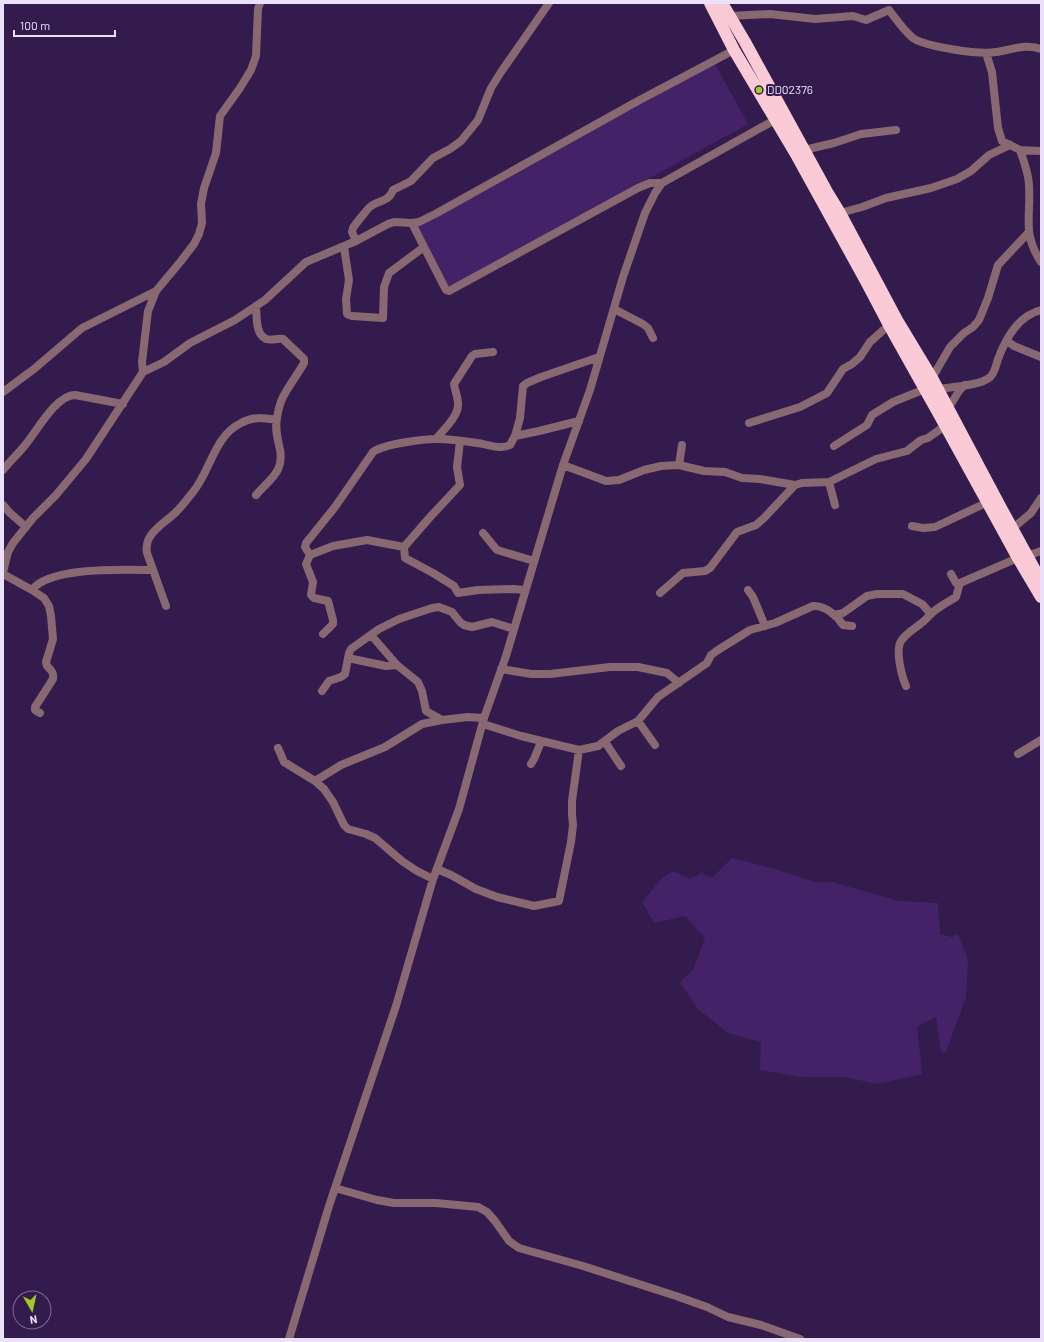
<svg xmlns="http://www.w3.org/2000/svg" width="1044" height="1342" font-family="Barlow,sans-serif">
<style>
.green{fill:#442268}
.lines{fill:none;stroke-linecap:round;stroke-linejoin:round}
.minor{stroke:#886971;stroke-width:8}
.highway{stroke:#facbd6;stroke-width:12}
.poi-dot{fill:#a3c927;stroke:#331b4e;stroke-width:1.5}
.labels{text-anchor:middle;stroke-width:4;stroke-linejoin:round;paint-order:stroke}
.poi-label{font-size:12px;fill:#ebe1fb;stroke:#331b4e;text-anchor:start}
</style>
<rect width="100%" height="100%" fill="#331b4e"/>
<path class="green" d="M714 62 748 124 443 292 411 229Z
M732 858 771 868 815 882H832L899 901 938 903 940 934 951 937 958 934 968 960 966 997 946 1052 941 1051 936 1017 917 1027 922 1074 877 1084 845 1077H801L760 1070 761 1042 728 1033 698 1009 680 982 693 970 705 938 685 916 654 923 642 902 662 878 673 871 690 879 701 873 712 878Z"/>
<g class="lines">
<path class="minor" d="M729 16 770 14 815 19 853 16 866 20 889 10C896 19 904 31 913 38 926 47 980 55 996 52 1011 50 1026 43 1041 49
M986 53 992 72 998 128 1002 141 1020 150 1041 151
M804 150 834 143 861 134 896 130
M1020 150C1024 162 1029 174 1029 186 1031 217 1022 233 1041 262
M840 213 862 207 886 198 931 188 957 179 971 171 989 155 1010 145
M412 223 424 247
M356 241 352 232 353 228C354 226 369 207 371 206 379 200 389 202 393 190L411 181 433 158 450 149 461 141 478 120 491 88 501 72 549 3
M344 247 349 280 346 299 347 314 352 316 383 318 384 287 389 273 424 247 446 290 449 291 638 188 650 183H662
M614 309 643 324 648 328 653 338
M1007 341 1014 346 1041 357
M143 372 142 362 148 311 156 291 181 261 194 244 199 234 202 223 201 204 204 188 216 153 220 116 240 88 251 70 256 56 258 9 260 3
M932 378 950 347 964 333 973 327 979 320 988 298 998 265 1029 232
M938 389C951 387 978 386 989 378 995 374 996 365 998 359 1006 338 1018 316 1041 310
M3 392 34 369 82 328 156 291
M948 409 959 391 965 385
M749 423 800 407 827 393 843 369 852 364 860 357 870 342 889 325
M515 436 539 431 579 421
M436 439C443 430 459 416 458 404 458 397 455 391 454 384L472 356 475 354 493 352
M460 441 457 467 460 485 431 516 404 547 405 558 433 573 454 586 458 593 478 590 513 589 525 590
M834 446 867 425 872 415 893 402 925 389
M563 465 606 481 619 480 644 470 661 466 679 465 682 445
M679 465 704 471 725 472 742 478 760 479 795 485
M3 470C10 461 19 453 26 444 37 431 56 395 75 395L123 404
M829 482 876 459 907 451 921 440 928 438 946 425
M256 495C271 478 286 471 279 445 277 436 275 428 277 418 278 411 280 403 283 397 289 385 298 374 304 363V359L283 339C277 338 272 341 266 339 255 334 257 316 256 306
M3 505 10 513 26 527
M912 526 923 528 935 527 988 502
M1012 529 1031 513 1041 498
M483 533 497 550 534 561
M310 555 305 547 306 543 335 507 373 452C384 444 423 439 437 439 450 439 464 441 477 443 487 444 500 450 510 445L515 436 520 418 523 386 527 383 541 377 599 357
M1027 556 1041 551
M3 572 8 552 13 543 33 518 56 495 86 459 143 372 164 362 190 343 235 320 265 300 306 262 356 241 388 224 394 222 412 223 419 222 437 213 636 102 734 50
M3 574 32 590C50 566 125 570 153 570
M951 574 956 583H960L1018 558
M32 590 44 598 49 606 51 616 53 639 46 662 47 666C51 670 54 672 53 679L35 707V710L40 713
M748 590 753 597 765 626
M660 593 683 573 705 571 710 568 737 532 756 525 764 518 795 485 802 483 829 482 835 505
M166 606 147 553C143 533 166 523 177 511 183 505 188 498 193 492 211 470 214 436 241 423 253 416 264 418 276 420
M835 615 843 613 867 596 877 594H903L922 604 931 614
M323 634 333 624V620L328 601 314 598 311 595 313 582 306 564 310 555 333 546 367 540 404 547
M371 635 397 665 418 682 422 691 426 711 442 720
M348 658 386 666 397 665
M501 669 531 674H550L610 667H638L667 673 679 683
M906 686C902 677 895 651 901 641 907 632 916 628 924 621 927 618 930 615 933 612 940 606 948 602 956 597L960 583
M322 691 329 681 341 677 345 674 349 653 351 649 379 629 399 619 432 608 439 607 452 612 460 622 464 625 472 627 492 622 514 629
M638 721 655 745
M483 724 521 736 579 750 598 746 618 731 638 721 658 697 707 663 711 655 718 650 750 630 775 623 813 606C825 605 837 616 843 625L852 626
M605 742 621 766
M278 748 284 762 315 781 324 789 333 802 344 825 348 829 366 834 375 838 402 861 417 871 433 879
M1018 754 1041 740
M531 764 534 759 541 742
M315 781 341 765 385 747 422 724 442 720 468 717 484 718
M437 869 451 875 476 889 497 897 534 906 559 901 571 842 573 825 572 815V801L579 750
M335 1188 377 1200 394 1203H436L478 1207 487 1212 495 1221 509 1241 519 1248 583 1266 676 1296 707 1307 728 1317 761 1325 800 1339
M289 1339 329 1206 396 1006 433 879 459 809 484 718 506 656 563 465 590 390 623 277 645 213 655 193 662 183 780 117"/>
<path class="highway" d="M710 3 734 50 797 156 867 283 889 325 940 416 1018 558 1041 597
M722 3 745 42 826 190 840 213 897 320 932 378 1001 508 1041 581"/>
</g>
<circle class="poi-dot" cx="759" cy="90" r="4"/>
<g class="labels">
<g class="poi-label">
<text x="767" y="94">DD02376</text>
</g>
</g>
<rect width="1044" height="1342" fill="none" stroke="#ebe1fb" stroke-width="8"/>
<g transform="translate(32 1310) rotate(171)"><circle r="19" fill="#331b4e" stroke="#7d6a93"/>
<path d="M0-3L7 15L0 10L-7 15Z" fill="#a3c927"/>
<text y="-6" font-size="11" font-weight="bold" text-anchor="middle" fill="#ebe1fb">N</text>
</g>
<path d="M14 30v6h101v-6" fill="none" stroke="#ebe1fb" stroke-width="2"/>
<text x="20" y="30" font-size="12" fill="#ebe1fb" stroke="#331b4e" stroke-width="3" paint-order="stroke">100 m</text>
</svg>
